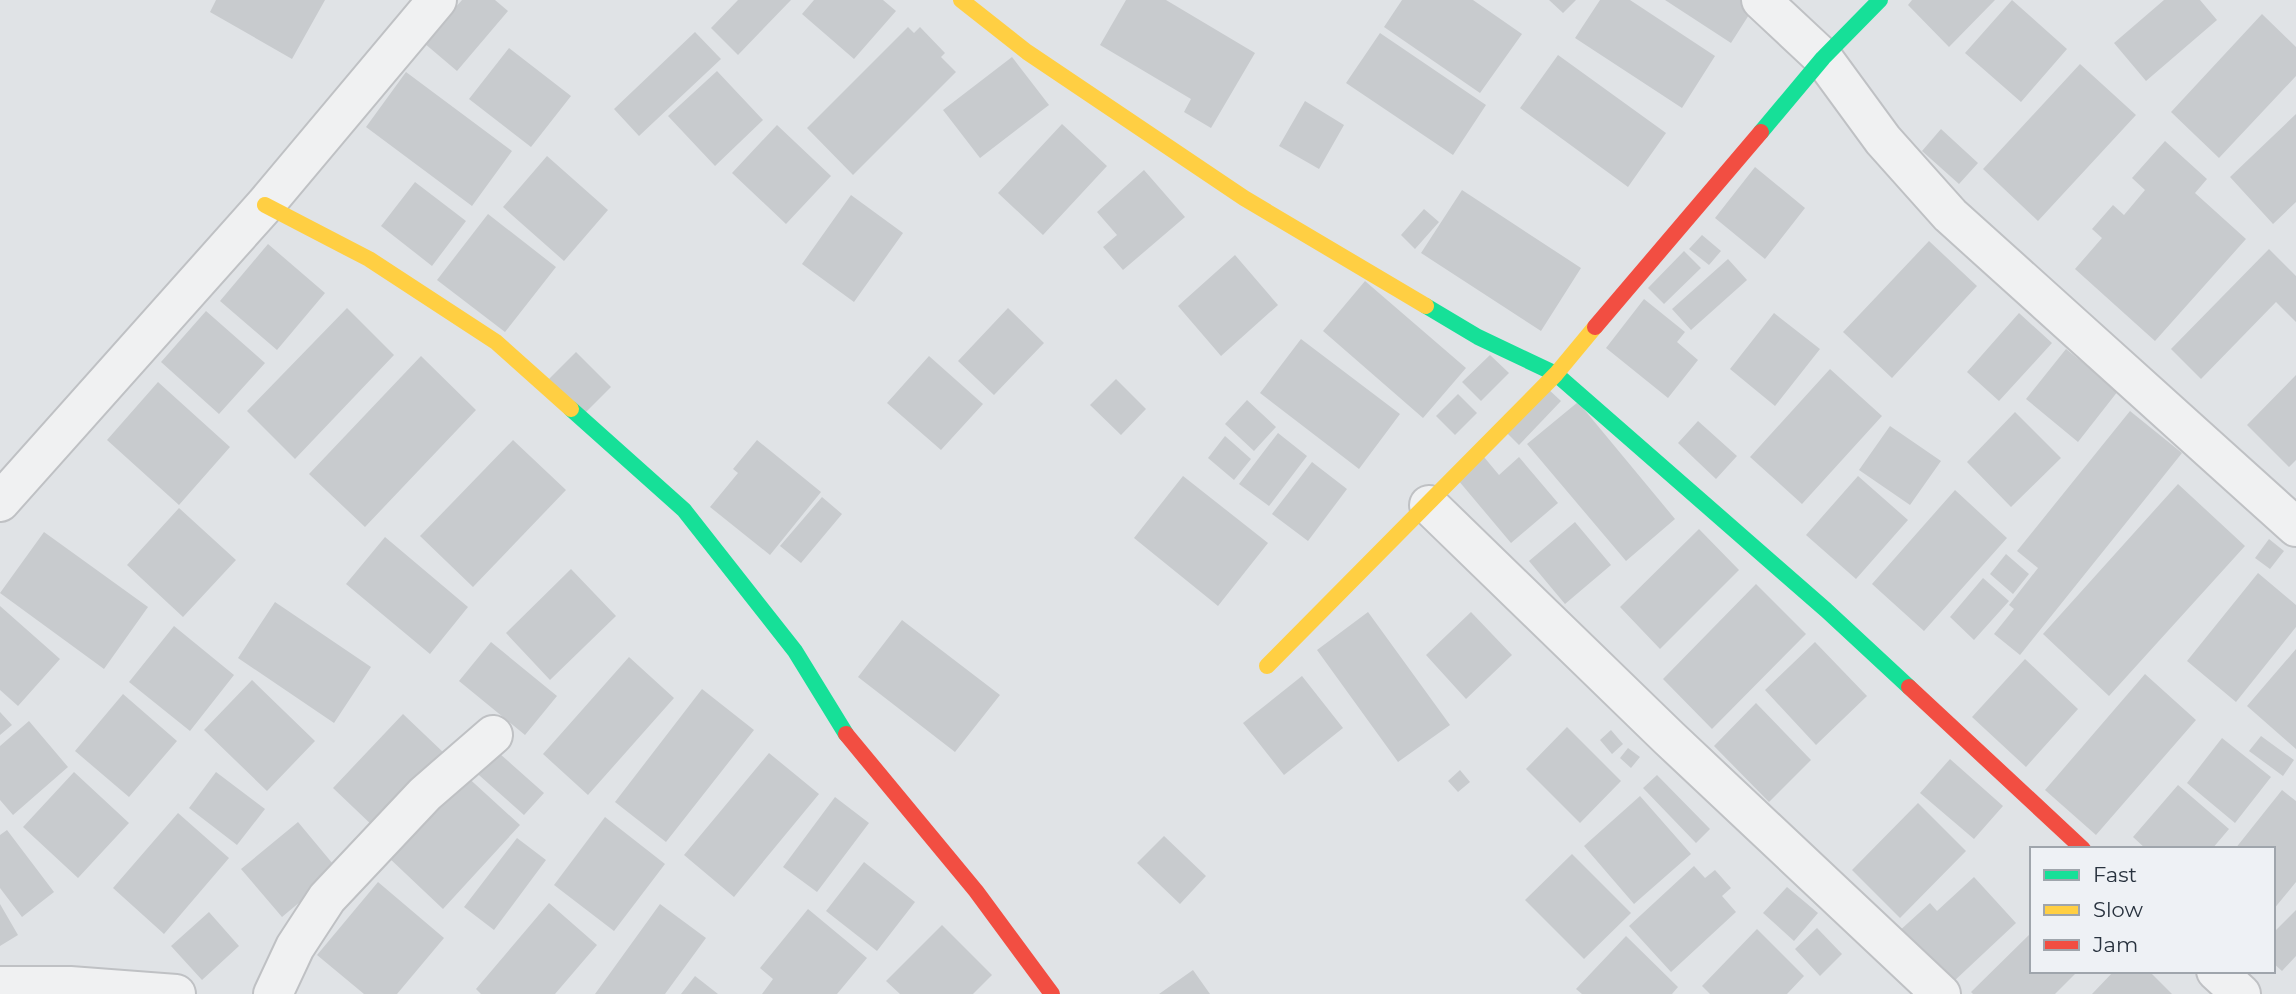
<svg xmlns="http://www.w3.org/2000/svg" width="2296" height="994" font-family="Montserrat,sans-serif">
<style>
.building{fill:#c8cbce}
.lines{fill:none;stroke-linecap:round;stroke-linejoin:round}
.street-casing{stroke:#bfc1c4;stroke-width:42}
.street{stroke:#f0f1f2;stroke-width:38}
.fast{stroke:#16e098;stroke-width:16}
.slow{stroke:#ffcf43;stroke-width:16}
.jam{stroke:#f24e42;stroke-width:16}
</style>
<rect width="100%" height="100%" fill="#e0e3e6"/>
<path class="building" d="M216 0H325L292 59 210 12Z
M462 0H495L508 11 457 71 424 43Z
M738 0H791L738 55 711 28Z
M814 0H883L896 11 854 59 802 14Z
M1126 0H1166L1255 53 1211 128 1184 112 1191 99 1100 45Z
M1402 0H1473L1522 34 1480 93 1384 27Z
M1549 0H1576L1563 13Z
M1600 0H1630L1715 56 1682 108 1575 38Z
M1665 0H1744L1754 7 1731 43Z
M1912 0H1995L1949 47 1908 5Z
M2012 0 2067 49 2021 102 1965 53Z
M2164 0H2200L2217 20 2146 81 2114 43Z
M2262 14 2296 47V76L2219 158 2171 112Z
M908 27 914 33 920 27 945 53 941 57 956 72 853 175 807 128Z
M695 32 721 59 639 136 614 109Z
M1380 33 1486 105 1453 155 1346 83Z
M509 48 571 96 531 147 469 99Z
M1558 55 1666 133 1628 187 1520 108Z
M1012 57 1049 105 980 158 943 110Z
M2080 64 2136 115 2038 221 1983 169Z
M717 71 763 120 715 166 668 116Z
M406 72 512 151 472 206 366 127Z
M1305 101 1344 125 1319 169 1279 146Z
M2296 114V202L2273 224 2230 177Z
M1062 124 1107 166 1043 235 998 193Z
M777 125 831 176 786 224 732 173Z
M1941 129 1978 163 1959 184 1922 151Z
M2165 141 2207 179 2195 193 2246 239 2155 341 2075 269 2102 238 2092 229 2113 205 2124 215 2145 190 2132 178Z
M547 156 608 210 564 261 503 207Z
M1755 167 1805 208 1765 259 1715 218Z
M1144 170 1185 217 1123 270 1103 247 1117 235 1097 212Z
M415 182 466 221 432 266 381 226Z
M1462 190 1581 268 1541 331 1421 253Z
M851 195 903 233 854 302 802 264Z
M1424 209 1439 222 1415 249 1401 235Z
M488 214 556 267 505 332 437 280Z
M1702 235 1721 251 1709 265 1689 249Z
M1929 241 1977 286 1892 378 1843 332Z
M268 244 325 293 277 350 220 301Z
M2269 249 2296 276V322L2276 302 2201 379 2171 349Z
M1684 251 1701 268 1664 304 1648 288Z
M1235 255 1278 305 1221 356 1178 306Z
M1728 259 1747 280 1691 330 1672 309Z
M1365 281 1466 368 1423 418 1323 331Z
M1644 299 1685 332 1677 342 1698 360 1668 398 1606 348Z
M347 308 394 355 295 459 247 411Z
M1008 308 1044 343 994 395 958 361Z
M206 311 265 363 219 414 161 362Z
M1774 313 1820 349 1775 406 1730 369Z
M2019 313 2052 343 1999 401 1967 372Z
M1301 339 1400 414 1359 469 1260 393Z
M2066 349 2118 391 2078 442 2026 399Z
M576 352 611 387 584 414 549 379Z
M1490 355 1509 373 1481 401 1462 382Z
M421 356 476 410 365 527 309 474Z
M929 356 983 404 941 450 887 403Z
M1830 369 1882 416 1802 504 1750 457Z
M2296 375V460L2289 467 2247 425Z
M1116 379 1146 409 1121 435 1090 405Z
M158 382 230 447 179 505 107 440Z
M1547 388 1561 401 1519 445 1505 431Z
M1458 394 1477 413 1455 435 1436 416Z
M1247 400 1276 427 1254 451 1225 424Z
M1578 402 1675 519 1626 561 1527 444Z
M2130 411 2182 453 2020 655 1994 634 2014 609 2009 605 2038 568 2017 551Z
M2015 412 2061 458 2011 507 1967 462Z
M1698 421 1737 456 1716 479 1678 443Z
M1890 426 1941 461 1910 505 1859 470Z
M1278 433 1307 456 1269 506 1239 484Z
M1225 436 1251 459 1234 480 1208 458Z
M513 440 566 490 473 587 420 536Z
M757 440 821 492 770 555 710 507 738 473 733 469Z
M1484 457 1499 475 1519 457 1558 503 1511 543 1458 480Z
M1312 462 1347 489 1308 541 1272 514Z
M1183 476 1268 543 1218 606 1134 538Z
M1858 476 1908 520 1856 579 1806 535Z
M2178 484 2245 546 2109 696 2043 634Z
M1955 490 2007 538 1924 631 1872 584Z
M822 497 842 514 801 563 780 546Z
M179 508 236 560 183 617 127 565Z
M1575 522 1611 565 1565 604 1529 561Z
M1699 529 1739 570 1660 649 1620 607Z
M44 532 148 607 104 669 0 593Z
M385 537 468 607 430 654 346 584Z
M2269 539 2284 551 2270 569 2255 558Z
M2006 554 2029 574 2013 594 1990 574Z
M571 569 616 616 550 680 506 633Z
M2258 573 2296 605V627L2236 702 2187 661Z
M1983 578 2009 601 1974 640 1950 617Z
M1756 584 1806 634 1712 729 1663 679Z
M275 602 371 667 334 723 238 658Z
M0 606 60 659 18 706 0 690Z
M1368 612 1450 725 1398 762 1317 650Z
M1471 612 1512 655 1466 699 1426 655Z
M902 620 1000 695 955 752 858 677Z
M174 626 234 675 190 731 129 682Z
M491 642 557 696 525 735 459 681Z
M1815 642 1867 696 1816 745 1765 690Z
M2296 649V749L2247 706Z
M629 657 674 698 588 795 543 754Z
M2025 659 2078 709 2026 767 1972 717Z
M2145 674 2196 720 2096 835 2045 790Z
M1302 676 1343 728 1284 775 1243 723Z
M252 680 315 741 267 791 204 730Z
M702 689 754 730 666 842 615 802Z
M123 694 177 741 129 797 75 751Z
M1756 703 1811 760 1769 802 1714 746Z
M0 712 12 725 0 735Z
M403 714 445 754 375 828 333 788Z
M29 721 68 767 13 815 0 800V746Z
M1567 727 1621 781 1580 823 1526 769Z
M1611 730 1623 744 1612 754 1600 740Z
M2261 736 2294 760 2283 776 2249 751Z
M2222 738 2271 777 2235 823 2187 783Z
M491 746 544 793 524 815 471 768Z
M1628 748 1640 757 1631 768 1620 758Z
M769 753 819 794 734 897 684 855Z
M1950 759 2003 806 1974 839 1920 793Z
M1460 770 1470 782 1458 792 1448 781Z
M74 772 129 823 78 878 23 827Z
M216 772 265 809 237 845 189 808Z
M463 773 520 825 443 909 387 856Z
M1657 775 1710 829 1696 843 1643 788Z
M2178 785 2229 829 2212 849H2146L2133 837Z
M2282 790 2296 801V882L2273 910V849H2235Z
M1640 796 1691 854 1634 904 1584 846Z
M835 797 869 823 817 892 783 867Z
M1918 803 1966 851 1900 918 1852 870Z
M178 813 229 858 164 934 113 888Z
M605 817 665 864 614 931 554 885Z
M298 822 338 870 282 917 241 869Z
M7 830 54 892 22 917 0 888V835Z
M1164 836 1206 876 1180 904 1137 863Z
M517 838 546 860 494 930 464 907Z
M1572 854 1631 913 1584 959 1525 900Z
M864 862 915 902 877 951 826 911Z
M1694 866 1705 878 1715 870 1731 888 1722 896 1736 912 1671 972 1629 926Z
M1974 877 2016 923 1952 983 1897 933 1930 903 1937 911Z
M378 882 444 938 397 994H364L317 955Z
M1787 887 1818 913 1794 941 1763 913Z
M549 903 597 945 555 994H481L476 989Z
M0 904 18 935 0 946Z
M660 904 706 938 665 994H595Z
M808 909 867 958 837 994H762L773 979 760 968Z
M2296 910V956L2282 971 2273 963V933Z
M209 912 239 946 202 980 171 946Z
M942 925 992 975 973 994H900L886 981Z
M1817 928 1842 954 1820 976 1795 949Z
M1757 929 1804 976 1787 994H1710L1702 986Z
M2032 932V971H2078L2055 994H1973L1971 992Z
M1626 936 1678 987 1672 994H1582L1576 989Z
M1193 970 1210 994H1159Z
M2114 971H2149L2172 994H2092Z
M695 976 718 994H681Z"/>
<g class="lines">
<g class="street-casing">
<path id="street" d="M1761 0 1823 58 1883 140 1950 215 2296 527
M0 502 265 205 437 0
M1429 505 1669 738 1941 994
M2216 971 2241 994
M0 986H70L176 994
M273 994 295 947 327 898 425 794 493 735"/>
</g>
<use href="#street" class="street"/>
<path class="fast" d="M1761 132 1823 58 1880 0
M1426 306 1478 337 1556 374 1826 610 1909 687
M571 409 684 510 795 651 846 734"/>
<path class="slow" d="M961 0 1027 52 1244 198 1426 306
M265 205 369 259 496 342 571 409
M1267 666 1556 374 1595 327"/>
<path class="jam" d="M1595 327 1761 132
M1909 687 2083 849
M846 734 976 891 1052 994"/>
</g>
<rect x="2030" y="847" width="245" height="126" fill="#eef1f5" stroke="#9fa5ac" stroke-width="2"/>
<rect x="2044" y="870" width="35" height="10" fill="#16e098" stroke="#9fa5ac" stroke-width="2"/>
<text x="2093" y="882" font-size="21" fill="#28323e">Fast</text>
<rect x="2044" y="905" width="35" height="10" fill="#ffcf43" stroke="#9fa5ac" stroke-width="2"/>
<text x="2093" y="917" font-size="21" fill="#28323e">Slow</text>
<rect x="2044" y="940" width="35" height="10" fill="#f24e42" stroke="#9fa5ac" stroke-width="2"/>
<text x="2093" y="952" font-size="21" fill="#28323e">Jam</text>
</svg>
